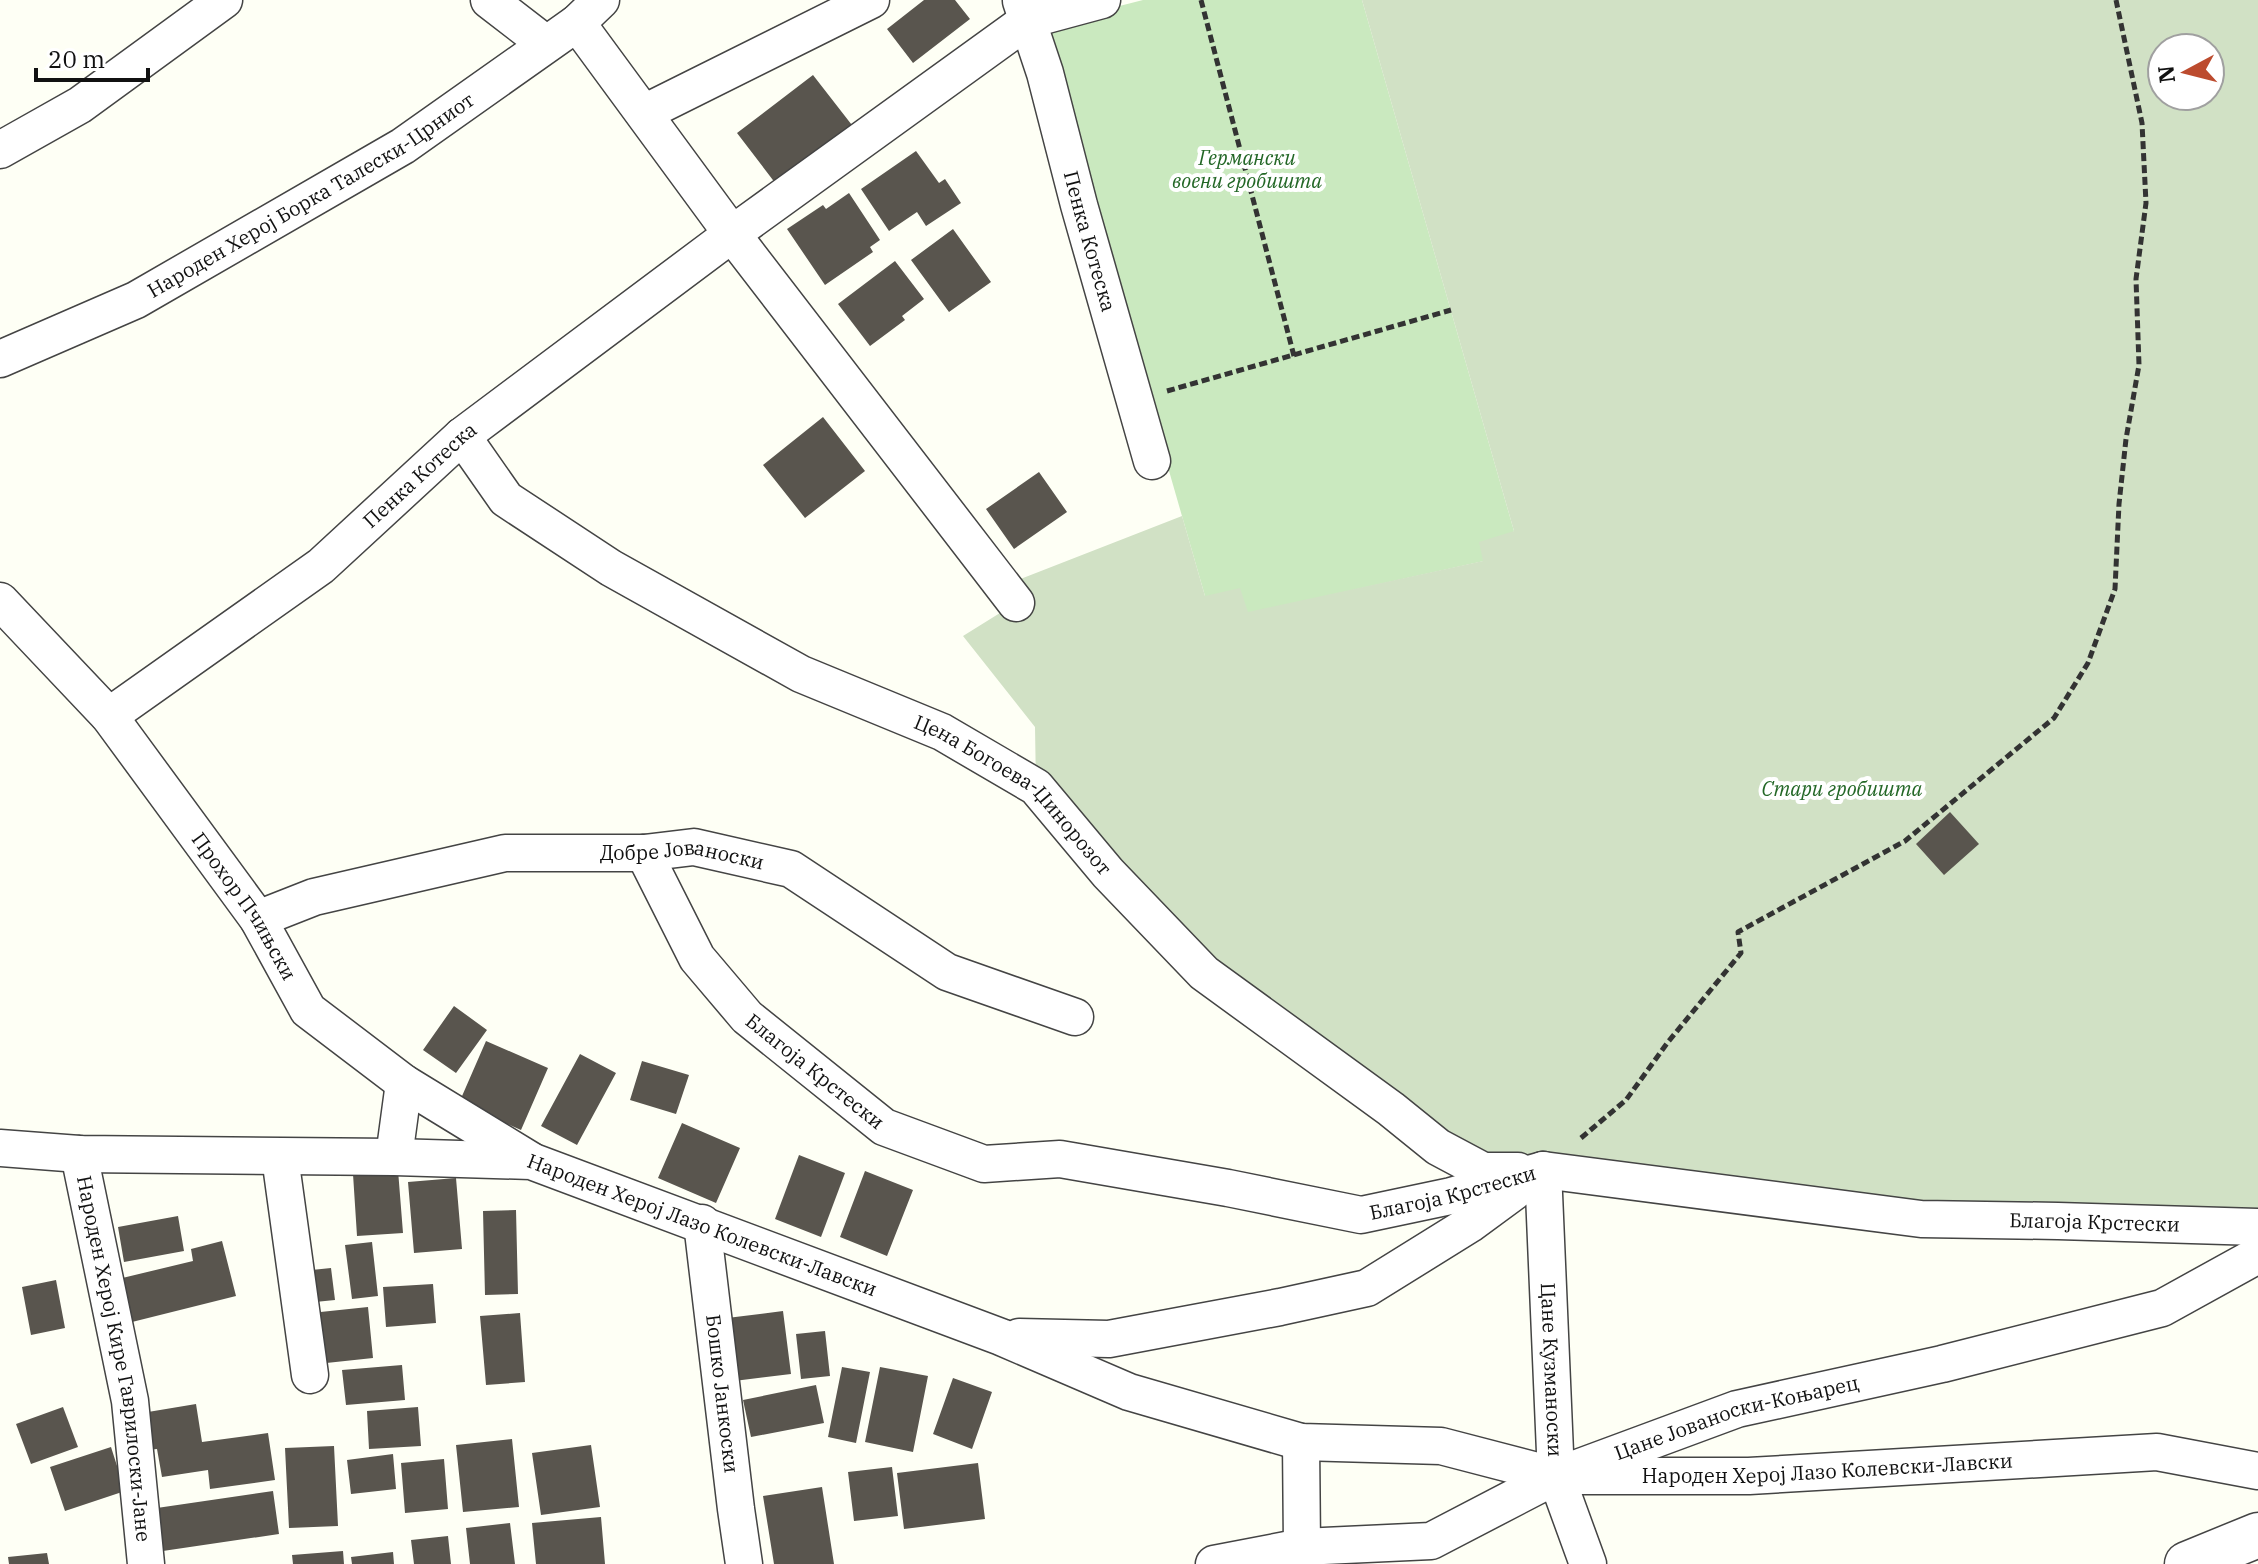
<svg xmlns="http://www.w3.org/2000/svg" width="2258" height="1564" font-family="'IBM Plex Serif',serif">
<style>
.green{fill:#cae9bf}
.cemetery{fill:#d1e1c5;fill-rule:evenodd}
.building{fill:#59554e}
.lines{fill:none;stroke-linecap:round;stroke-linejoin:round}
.minor-casing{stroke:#444;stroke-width:39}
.tertiary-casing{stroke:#444;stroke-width:47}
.path{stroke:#333;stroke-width:5;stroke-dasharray:8 4;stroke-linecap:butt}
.minor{stroke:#fff;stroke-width:36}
.tertiary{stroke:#fff;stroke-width:44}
.labels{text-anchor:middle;stroke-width:8;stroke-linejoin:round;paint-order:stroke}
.park-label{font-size:20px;font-style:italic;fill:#236726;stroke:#fff}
.street-label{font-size:20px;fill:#111;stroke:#fff}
</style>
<rect width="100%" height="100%" fill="#fefff5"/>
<path class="green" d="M1143 0H1362L1514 531 1484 561 1248 613 1205 596 1041 26Z"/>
<path class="cemetery" d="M1362 0H2258V1220L2249 1226 1483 1171 1312 1053 1036 787 1035 727 963 636 1016 603 1013 582 1182 516 1205 596 1240 588 1248 612 1483 561 1479 542 1514 531ZM2162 48H2210V96H2162Z"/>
<path class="building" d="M924 0H955L970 19 913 63 887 29Z
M813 75 855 129 779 188 737 133Z
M916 151 939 183 945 179 961 203 926 226 917 212 889 231 861 189Z
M849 193 880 240 870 247 873 252 825 285 787 229 823 205 826 209Z
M953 229 991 282 949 312 911 260Z
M895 261 924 299 902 316 905 320 870 346 838 304Z
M823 417 865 471 805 518 763 465Z
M1039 472 1067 512 1014 549 986 509Z
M1950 812 1979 844 1944 875 1916 844Z
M454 1006 487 1030 456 1073 423 1050Z
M486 1041 548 1068 521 1130 459 1103Z
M580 1054 616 1073 577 1145 541 1126Z
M642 1061 689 1075 676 1114 630 1100Z
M682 1123 740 1148 716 1203 658 1178Z
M799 1155 845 1173 821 1237 775 1219Z
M398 1170 403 1233 357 1236 353 1174Z
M865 1171 913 1190 887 1256 840 1237Z
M456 1178 462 1249 414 1253 408 1182Z
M516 1210 518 1294 485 1295 483 1211Z
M178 1216 184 1251 124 1262 118 1227Z
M222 1241 236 1296 124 1324 114 1280 193 1261 191 1249Z
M372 1242 378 1296 352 1299 345 1245Z
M331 1268 335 1300 305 1303 302 1271Z
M56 1280 65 1328 31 1335 22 1287Z
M433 1284 436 1323 386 1327 383 1287Z
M368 1307 373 1358 317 1364 311 1313Z
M783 1311 791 1374 726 1382 719 1319Z
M520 1313 525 1382 486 1385 480 1316Z
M825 1331 830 1376 801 1379 796 1334Z
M402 1365 405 1400 346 1405 342 1370Z
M842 1367 870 1372 856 1443 828 1437Z
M880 1367 928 1376 913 1452 865 1442Z
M953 1378 992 1392 972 1449 933 1434Z
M816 1385 824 1423 751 1437 743 1400Z
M196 1404 202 1442 268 1433 275 1480 210 1489 208 1470 162 1477 157 1449 147 1450 142 1413Z
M63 1407 78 1447 31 1464 16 1424Z
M418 1407 421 1446 369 1449 367 1411Z
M512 1439 519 1507 463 1512 456 1445Z
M591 1445 600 1507 541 1515 532 1453Z
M334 1446 338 1526 289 1528 285 1448Z
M111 1447 125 1491 65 1511 50 1467Z
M393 1454 396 1489 351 1494 347 1460Z
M444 1459 448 1509 405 1513 401 1463Z
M978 1463 985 1519 904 1529 897 1473Z
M892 1467 898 1516 854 1521 848 1472Z
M822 1487 834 1564H774L763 1496Z
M273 1491 279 1534 156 1552 150 1509Z
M601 1517 605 1564H536L532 1523Z
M510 1523 515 1564H470L466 1528Z
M448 1536 451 1564H414L411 1540Z
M343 1551 344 1564H293L292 1555Z
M393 1552 394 1564H352L351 1557Z
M47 1553 49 1564H9L8 1557Z"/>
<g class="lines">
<g class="minor-casing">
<g id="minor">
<path d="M489 0 546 44"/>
<path id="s1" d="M1021 1 1045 73 1079 205 1152 461"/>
<path d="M577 23 732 234 1016 603"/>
<path d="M644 113 871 0"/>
<path d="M0 150 80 105 224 0"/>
<path id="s2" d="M0 359 136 300 403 146 577 23 601 0"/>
<path id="s3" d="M462 436 506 499 611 568 801 674 942 732 1036 787 1108 873 1204 973 1391 1109 1438 1147 1483 1171H1518"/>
<path id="s4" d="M0 601 109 716 258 919 308 1010 404 1083 530 1160"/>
<path id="s5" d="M109 716 321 566 462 436 732 234 1028 20 1102 0"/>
<path id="s6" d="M644 853 697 958 747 1017 884 1127 984 1164 1060 1159 1228 1188 1361 1215 1451 1196 1543 1170 1921 1219 2058 1221 2258 1227"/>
<path id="s7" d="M258 919 314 897 505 853H644L694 847 791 869 947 972 1075 1017"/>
<path id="s8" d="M0 1148 79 1154 394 1157 531 1161 1001 1337 1129 1392 1301 1442 1441 1446 1556 1476H1749L2157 1452 2258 1471"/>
<path id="s9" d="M79 1154 130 1401 146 1564"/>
<path d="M280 1157 310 1375"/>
<path d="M394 1157 404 1083"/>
<path id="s10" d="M1543 1170 1556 1476 1588 1564"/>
<path id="s11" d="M702 1223 736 1509 744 1564"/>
<path d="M1019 1337 1109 1339 1280 1307 1367 1288 1470 1224 1523 1185"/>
<path d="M1301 1442 1302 1547"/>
<path id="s12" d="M1214 1564 1302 1547 1431 1541 1556 1476 1737 1409 1942 1364 2162 1308 2258 1255"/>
</g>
</g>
<g class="tertiary-casing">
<path id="tertiary" d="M2187 1564 2258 1535"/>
</g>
<path class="path" d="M1201 0 1294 356
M1167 391 1451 310
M1581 1138 1626 1100 1668 1042 1741 953 1738 932 1905 841 2054 718 2088 663 2115 589 2119 504 2126 439 2139 365 2136 279 2146 203 2142 123 2116 0"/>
<use href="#minor" class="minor"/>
<use href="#tertiary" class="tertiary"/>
</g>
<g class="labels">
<g class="park-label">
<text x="1247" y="165">Германски<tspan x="1247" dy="23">воени гробишта</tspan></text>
<text x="1842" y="796">Стари гробишта</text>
</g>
<g class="street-label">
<text dy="7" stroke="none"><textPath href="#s2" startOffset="352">Народен Херој Борка Талески-Црниот</textPath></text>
<text dy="7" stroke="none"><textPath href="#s1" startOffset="250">Пенка Котеска</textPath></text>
<text dy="7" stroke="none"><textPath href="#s5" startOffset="394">Пенка Котеска</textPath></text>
<text dy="7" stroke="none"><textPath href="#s3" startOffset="668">Цена Богоева-Џинорозот</textPath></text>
<text dy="7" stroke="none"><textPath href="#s7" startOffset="434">Добре Јованоски</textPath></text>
<text dy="7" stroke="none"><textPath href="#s4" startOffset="392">Прохор Пчињски</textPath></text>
<text dy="7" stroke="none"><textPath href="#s6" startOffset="282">Благоја Крстески</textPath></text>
<text dy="7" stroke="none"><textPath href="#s6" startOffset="954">Благоја Крстески</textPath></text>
<text dy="7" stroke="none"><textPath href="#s6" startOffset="1602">Благоја Крстески</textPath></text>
<text dy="7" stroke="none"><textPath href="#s8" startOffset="714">Народен Херој Лазо Колевски-Лавски</textPath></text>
<text dy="7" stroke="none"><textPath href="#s9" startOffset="208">Народен Херој Кире Гаврилоски-Јанe</textPath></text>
<text dy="7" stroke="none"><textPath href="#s10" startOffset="200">Цане Кузманоски</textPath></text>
<text dy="7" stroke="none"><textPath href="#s11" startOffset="172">Бошко Јанкоски</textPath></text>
<text dy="7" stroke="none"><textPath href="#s12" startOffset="550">Цане Јованоски-Коњарец</textPath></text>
<text dy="7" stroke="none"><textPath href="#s8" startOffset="1882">Народен Херој Лазо Колевски-Лавски</textPath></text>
</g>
</g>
<g transform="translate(2186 72) rotate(263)"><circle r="38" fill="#ffffff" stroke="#a0a0a0" stroke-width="2"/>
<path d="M0-6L14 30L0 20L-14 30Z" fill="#bc4b2e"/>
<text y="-12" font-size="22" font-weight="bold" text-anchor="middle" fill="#111111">N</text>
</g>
<path d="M36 68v12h112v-12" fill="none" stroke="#111111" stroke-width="4"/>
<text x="48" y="68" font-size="24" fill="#111111" stroke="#ffffff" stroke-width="6" paint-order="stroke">20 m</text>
</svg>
